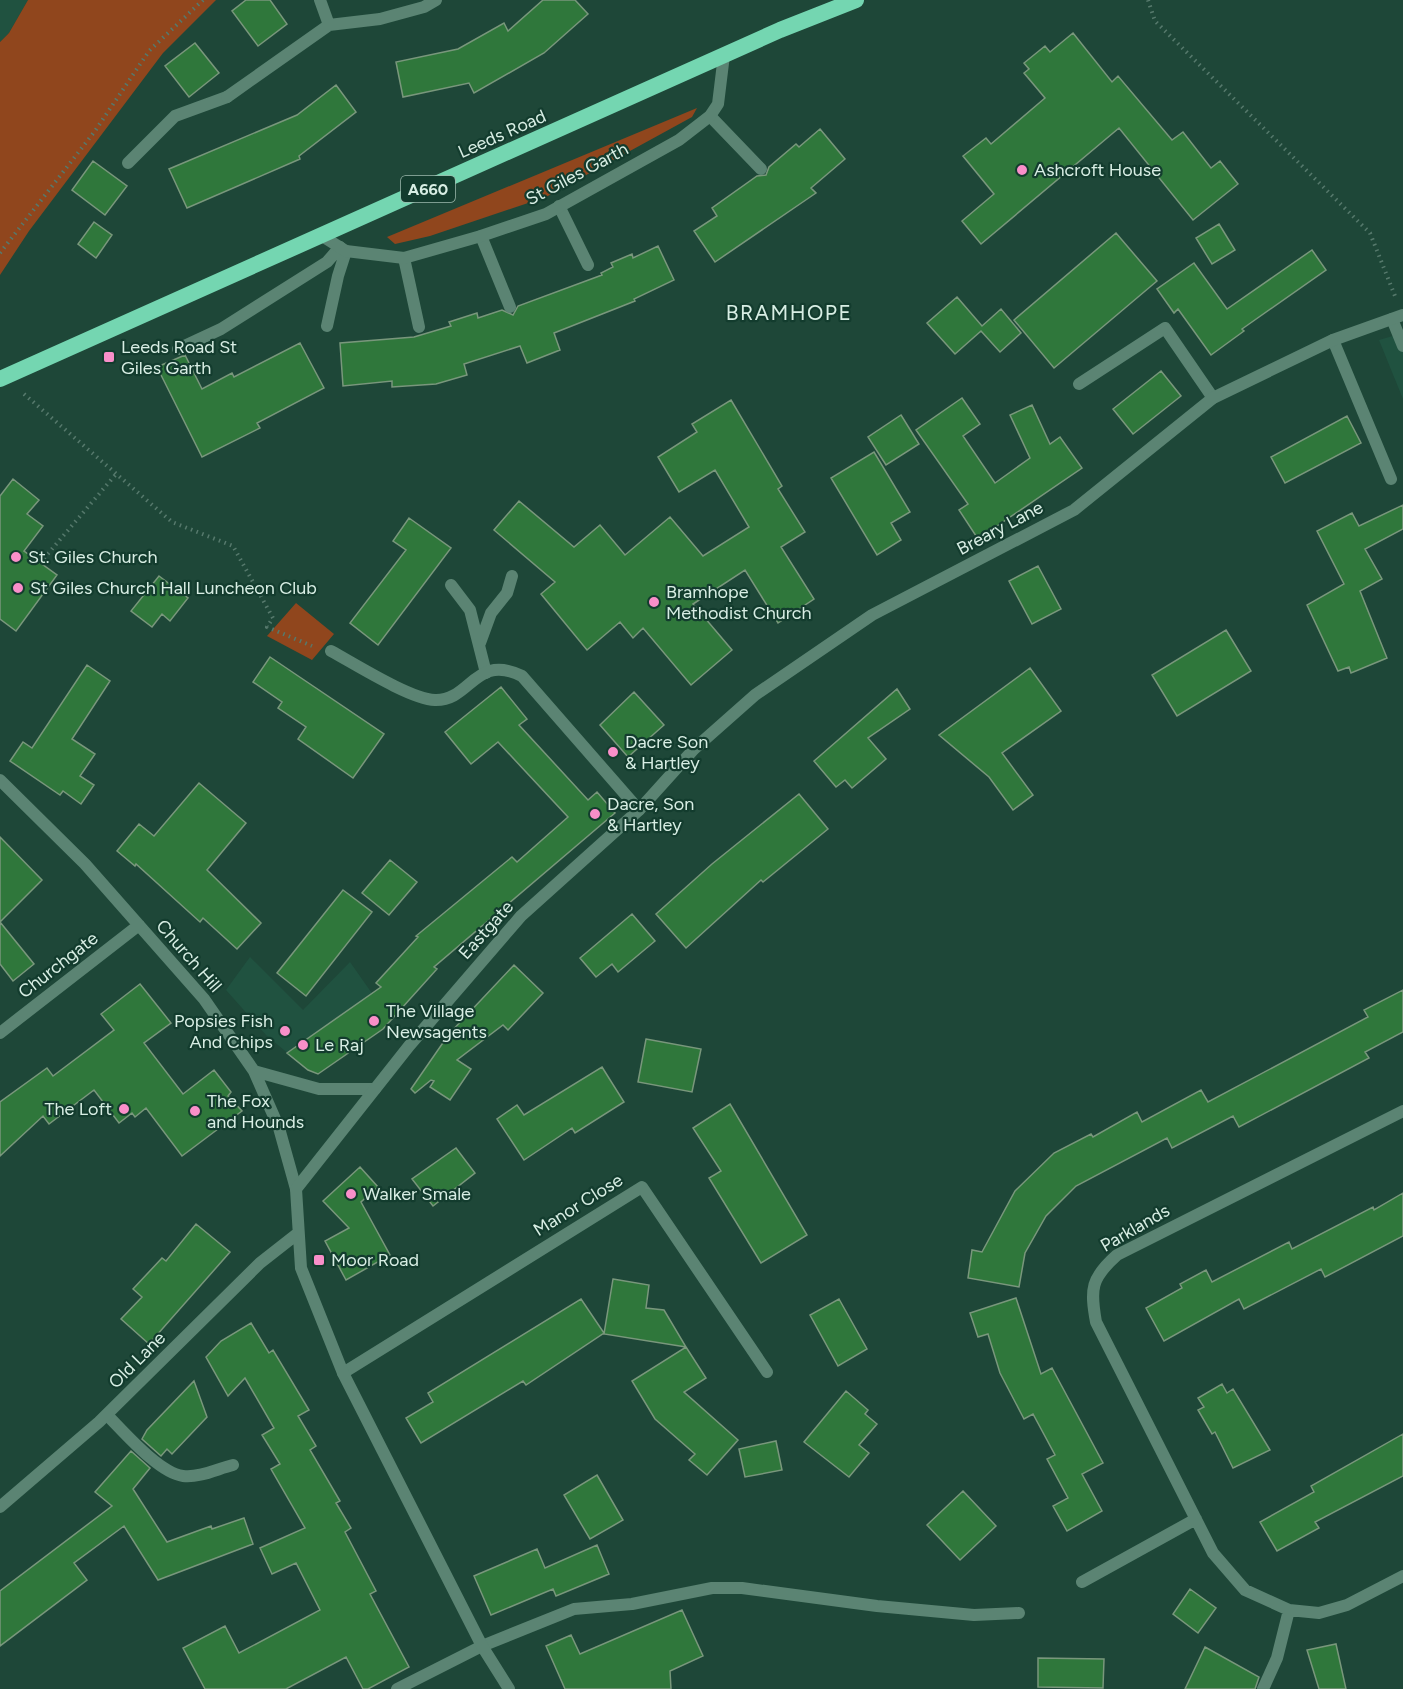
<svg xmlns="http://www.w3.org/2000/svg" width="1403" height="1689" font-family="Figtree,sans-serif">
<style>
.built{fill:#205240}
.green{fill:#90461d}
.building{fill:#2f773b;stroke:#79977c;stroke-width:1.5}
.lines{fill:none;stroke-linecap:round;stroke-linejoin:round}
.path{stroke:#56796c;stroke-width:4;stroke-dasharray:1.5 4.5;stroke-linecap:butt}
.service{stroke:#5b8473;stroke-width:12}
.minor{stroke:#5b8473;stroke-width:12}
.tertiary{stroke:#5b8473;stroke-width:12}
.trunk{stroke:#74d6b1;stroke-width:16}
.poi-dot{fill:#f98fc9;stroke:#133c2e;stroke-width:2}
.labels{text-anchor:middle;stroke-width:4.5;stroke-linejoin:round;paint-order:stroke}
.shield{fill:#133c2e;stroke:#9db9ad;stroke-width:1.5}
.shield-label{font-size:16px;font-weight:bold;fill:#d8eee4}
.street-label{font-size:18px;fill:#d8eee4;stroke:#133c2e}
.poi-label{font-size:18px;fill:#d8eee4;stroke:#133c2e;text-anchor:start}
.quarter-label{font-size:21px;letter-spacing:1.5px;fill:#d8eee4;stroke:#133c2e}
</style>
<rect width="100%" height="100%" fill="#1e4738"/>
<path class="built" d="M0 0H28L9 33 0 42Z
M1403 333V399L1379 340Z
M250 957 303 1010 350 962 390 1019 383 1029 318 1074 308 1070 266 1035 226 990Z"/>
<path class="green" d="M28 0H216L163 53 29 231 0 275V42L9 33Z
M697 108 692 117 546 197 430 236 395 244 387 237Z
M296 603 334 634 312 660 267 636Z"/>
<path class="building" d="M246 0H270L287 24 258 46 232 11Z
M543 0H575L588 14 544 53 474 93 469 83 403 97 396 62 458 49 504 23 508 31Z
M1073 33 1112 82 1118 76 1172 140 1183 132 1211 168 1220 161 1238 184 1193 220 1119 128 981 244 962 221 994 194 963 156 986 138 991 144 1045 98 1024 73 1029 69 1024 63 1045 46 1050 52Z
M195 43 219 73 189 97 165 66Z
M336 85 356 112 299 156 300 159 187 208 169 169 297 115Z
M820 129 845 159 811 188 816 193 715 262 694 231 717 216 712 208 757 176 766 175 769 167 796 144 799 147Z
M93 161 127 186 105 215 72 190Z
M94 222 112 235 96 258 78 244Z
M1219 224 1235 250 1212 264 1196 238Z
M1116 233 1157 281 1054 368 1014 320Z
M658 246 674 280 634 299 635 301 554 333 560 350 527 363 520 346 464 364 467 375 436 384 392 387V381L343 386 340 343 414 337 451 326 449 322 477 313 478 318 502 310 513 315 518 306 602 275 601 273 613 267 611 263 632 254 633 258Z
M1312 250 1326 270 1242 329 1244 331 1211 355 1178 309 1174 313 1157 289 1194 263 1227 309Z
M957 297 982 326 1001 309 1021 333 1000 352 981 331 955 354 927 323Z
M300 343 324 388 257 423 260 428 202 457 157 367 185 355 202 389 232 373 234 377Z
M1161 371 1181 396 1133 434 1113 409Z
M962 398 980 424 963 436 995 483 1030 458 1010 415 1032 405 1050 444 1060 437 1082 468 978 539 959 510 968 504 916 430Z
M731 400 782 486 778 489 805 532 781 547 814 599 778 623 745 570 693 604 732 650 691 685 643 628 633 638 620 622 587 650 541 594 555 582 494 530 519 501 574 547 600 525 625 555 670 517 703 556 749 527 715 470 679 492 658 457 697 432 692 424Z
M901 415 919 444 886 465 868 437Z
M1347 416 1361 443 1285 483 1271 457Z
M874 452 910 512 891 523 901 540 877 555 831 478Z
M13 479 39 500 27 514 43 526 24 551 57 575 16 631 0 619V496Z
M1403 505V529L1365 549 1382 579 1360 591 1387 658 1351 673 1349 667 1338 671 1307 605 1344 584 1317 531 1352 513 1359 526Z
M409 518 451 548 378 645 350 623 406 550 393 541Z
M1038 566 1061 609 1032 624 1009 581Z
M159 576 188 598 170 621 162 614 152 627 131 611Z
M1226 630 1251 671 1177 716 1152 675Z
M270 657 384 734 353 778 298 739 306 727 278 708 282 702 253 682Z
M87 665 110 681 72 739 95 754 80 776 94 785 81 804 63 791 60 795 10 761 23 742 32 748Z
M1030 668 1061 711 1002 753 1033 795 1013 810 989 777 939 735Z
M501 687 527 719 519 725 588 800 597 792 615 813 434 967 437 969 383 1029 318 1074 308 1070 287 1053 381 987 376 983 418 937 416 936 512 857 517 862 568 817 498 742 471 764 445 732Z
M897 689 910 709 868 738 886 759 852 788 845 780 836 787 814 761Z
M634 692 664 725 628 757 600 725Z
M199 783 246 823 207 870 261 923 237 949 203 918 200 922 136 864 135 866 117 851 139 824 154 836Z
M799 794 828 829 763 882 761 880 686 948 656 914 712 864Z
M0 837 42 880 0 922 34 964 13 981 0 964Z
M390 860 417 882 389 915 362 893Z
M343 890 372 912 306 996 277 973Z
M632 914 655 941 618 972 612 964 596 977 580 958Z
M514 965 543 993 508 1030 503 1025 457 1060 471 1069 450 1100 430 1087 434 1081 431 1080 415 1093 411 1089 449 1034Z
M140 984 171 1023 144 1043 183 1094 214 1070 231 1092 228 1096 242 1111 182 1156 146 1108 135 1117 132 1113 119 1123 94 1090 49 1124 43 1116 0 1156V1102L47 1068 53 1076 114 1030 101 1014Z
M1403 990V1032L1365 1052 1369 1058 1239 1127 1233 1116 1172 1148 1167 1138 1076 1186 1046 1216 1025 1253 1019 1287 968 1278 972 1250 982 1252 1015 1191 1054 1153 1091 1134 1093 1137 1137 1112 1142 1122 1201 1090 1208 1102 1368 1017 1364 1010Z
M646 1039 701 1049 692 1092 638 1082Z
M602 1067 624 1102 575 1133 572 1128 524 1160 497 1119 517 1105 524 1115Z
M730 1104 807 1235 761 1263 709 1178 721 1171 693 1128Z
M456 1148 475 1173 433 1206 412 1179Z
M360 1167 378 1187 361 1202 390 1255 346 1280 325 1241 349 1228 323 1201Z
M1403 1193V1236L1325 1277 1321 1269 1244 1309 1239 1299 1164 1341 1146 1308 1182 1288 1180 1284 1206 1270 1212 1282 1289 1242 1292 1249 1373 1207 1374 1210Z
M196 1224 230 1252 149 1344 121 1319 142 1297 133 1289 162 1258 166 1261Z
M613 1279 649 1285 646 1308 664 1310 686 1347 604 1334Z
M1016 1298 1041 1374 1052 1368 1103 1463 1082 1474 1102 1511 1067 1531 1053 1506 1068 1498 1047 1459 1055 1455 1033 1414 1024 1419 1000 1373 988 1334 978 1337 970 1313Z
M581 1299 604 1333 526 1385 523 1381 421 1443 406 1418 433 1402 428 1393Z
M839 1299 867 1349 838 1366 810 1315Z
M251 1323 269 1353 273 1350 309 1410 298 1416 316 1446 310 1450 340 1501 336 1503 351 1528 345 1532 376 1591 370 1594 409 1667 368 1689H363L346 1657 286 1689H205L183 1648 225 1626 239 1653 320 1610 296 1563 272 1574 260 1548 305 1528 271 1469 280 1464 262 1435 274 1428 245 1378 228 1396 206 1357 221 1341Z
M686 1347 706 1378 684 1392 738 1440 707 1475 689 1460 695 1454 655 1419 632 1381Z
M194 1381 207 1417 172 1454 167 1449 161 1456 142 1439 147 1430Z
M1222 1384 1227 1393 1233 1389 1270 1450 1233 1468 1215 1432 1212 1434 1198 1410 1204 1407 1198 1398Z
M846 1391 868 1410 865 1414 877 1424 859 1445 869 1453 849 1477 804 1442Z
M1403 1434V1476L1315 1522 1319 1528 1277 1551 1260 1522 1314 1492 1311 1486Z
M776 1441 782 1470 745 1477 739 1449Z
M131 1451 150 1468 133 1489 167 1542 211 1526 212 1529 244 1518 253 1544 158 1580 124 1526 74 1563 87 1580 0 1646V1591L112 1506 95 1492Z
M597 1475 623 1520 590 1539 564 1495Z
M963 1491 996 1526 960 1560 927 1525Z
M597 1545 609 1574 556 1596 553 1589 491 1615 474 1576 537 1549 545 1568Z
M1190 1589 1216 1608 1198 1633 1173 1614Z
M682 1610 703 1656 670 1671 671 1689H565L546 1646 571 1635 580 1654Z
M1336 1644 1346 1689H1319L1307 1650Z
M1205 1647 1259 1677 1255 1689H1185Z
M1038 1658 1104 1659 1103 1688 1038 1687Z"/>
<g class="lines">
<path class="path" d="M1148 0 1155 21 1370 233 1395 296
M0 253 95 131 149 51 203 0
M24 394 172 522 233 546 273 618 267 627 312 646
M40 563 117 473"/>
<path class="service" d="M710 116 761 169
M128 163 175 116 227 97
M559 206 588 265
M481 236 510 307
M404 258 419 327
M1392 319 1403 346
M327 326 338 276 346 251
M178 349 221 329 327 262 340 247
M451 585 470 610 486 673
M480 643 491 613 507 593 512 576
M397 1689 482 1646 574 1609 632 1604 712 1588H742L877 1606 974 1615 1019 1613"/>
<path class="minor" d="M320 0 329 25
M227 97 329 25 380 19 424 7 436 0
M322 236 346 251 404 258 481 236 546 214 679 140 710 116 718 104 724 55
M1333 340 1391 479
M1079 384 1165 328 1213 398
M331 651C355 664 410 699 435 700 471 701 475 653 522 676L639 810
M0 780 85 864 204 999 254 1071 279 1128 296 1189
M0 1033 139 925
M254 1071 319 1089H375
M1403 1111 1117 1255C1091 1278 1090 1289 1096 1322L1213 1553 1245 1590 1289 1610 1319 1613 1347 1605 1403 1576
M343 1373 642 1187 767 1372
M107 1415C124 1432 159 1473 183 1476 199 1478 217 1469 233 1465
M1082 1582 1196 1519
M1263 1689 1277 1658 1289 1610"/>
<path class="tertiary" d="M0 1507 99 1422 260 1263 297 1234
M509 1689 482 1646 343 1373 301 1268 296 1189 409 1046 521 916 639 810 694 749 755 695 872 615 1074 510 1213 398 1333 340 1403 315"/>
<path class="trunk" d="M0 379 780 30 856 0"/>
</g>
<g class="poi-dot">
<circle cx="1022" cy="170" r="6"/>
<rect x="103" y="351" width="12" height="12" rx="3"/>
<circle cx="16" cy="557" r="6"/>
<circle cx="18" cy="588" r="6"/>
<circle cx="654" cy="602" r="6"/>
<circle cx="613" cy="752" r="6"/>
<circle cx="595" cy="814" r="6"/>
<circle cx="374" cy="1021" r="6"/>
<circle cx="285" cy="1031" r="6"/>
<circle cx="303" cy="1045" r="6"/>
<circle cx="124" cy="1109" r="6"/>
<circle cx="195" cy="1111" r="6"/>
<circle cx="351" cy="1194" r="6"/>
<rect x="313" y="1254" width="12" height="12" rx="3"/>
</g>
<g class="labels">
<rect class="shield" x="401" y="176" width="54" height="26" rx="4.5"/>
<g class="shield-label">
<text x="428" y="195">A660</text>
</g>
<g class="street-label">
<text transform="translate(502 134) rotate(-24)" y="6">Leeds Road</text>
<text transform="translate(577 174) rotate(-28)" y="6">St Giles Garth</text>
<text transform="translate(1000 528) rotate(-28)" y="6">Breary Lane</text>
<text transform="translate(486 930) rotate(-48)" y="6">Eastgate</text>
<text transform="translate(189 956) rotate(49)" y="6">Church Hill</text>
<text transform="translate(58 965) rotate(-38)" y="6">Churchgate</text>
<text transform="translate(578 1205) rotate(-32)" y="6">Manor Close</text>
<text transform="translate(1135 1228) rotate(-30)" y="6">Parklands</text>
<text transform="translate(137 1360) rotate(-45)" y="6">Old Lane</text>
</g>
<g class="poi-label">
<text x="1034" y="176">Ashcroft House</text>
<text x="121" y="353">Leeds Road St<tspan x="121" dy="21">Giles Garth</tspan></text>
<text x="28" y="563">St. Giles Church</text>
<text x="30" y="594">St Giles Church Hall Luncheon Club</text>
<text x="666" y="598">Bramhope<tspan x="666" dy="21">Methodist Church</tspan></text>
<text x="625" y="748">Dacre Son<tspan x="625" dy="21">&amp; Hartley</tspan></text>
<text x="607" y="810">Dacre, Son<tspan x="607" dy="21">&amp; Hartley</tspan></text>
<text x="386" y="1017">The Village<tspan x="386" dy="21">Newsagents</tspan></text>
<text x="273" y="1027" text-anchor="end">Popsies Fish<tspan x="273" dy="21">And Chips</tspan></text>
<text x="315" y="1051">Le Raj</text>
<text x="207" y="1107">The Fox<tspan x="207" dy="21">and Hounds</tspan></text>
<text x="112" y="1115" text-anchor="end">The Loft</text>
<text x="363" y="1200">Walker Smale</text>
<text x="331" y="1266">Moor Road</text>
</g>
<g class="quarter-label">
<text x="789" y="320">BRAMHOPE</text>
</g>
</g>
</svg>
